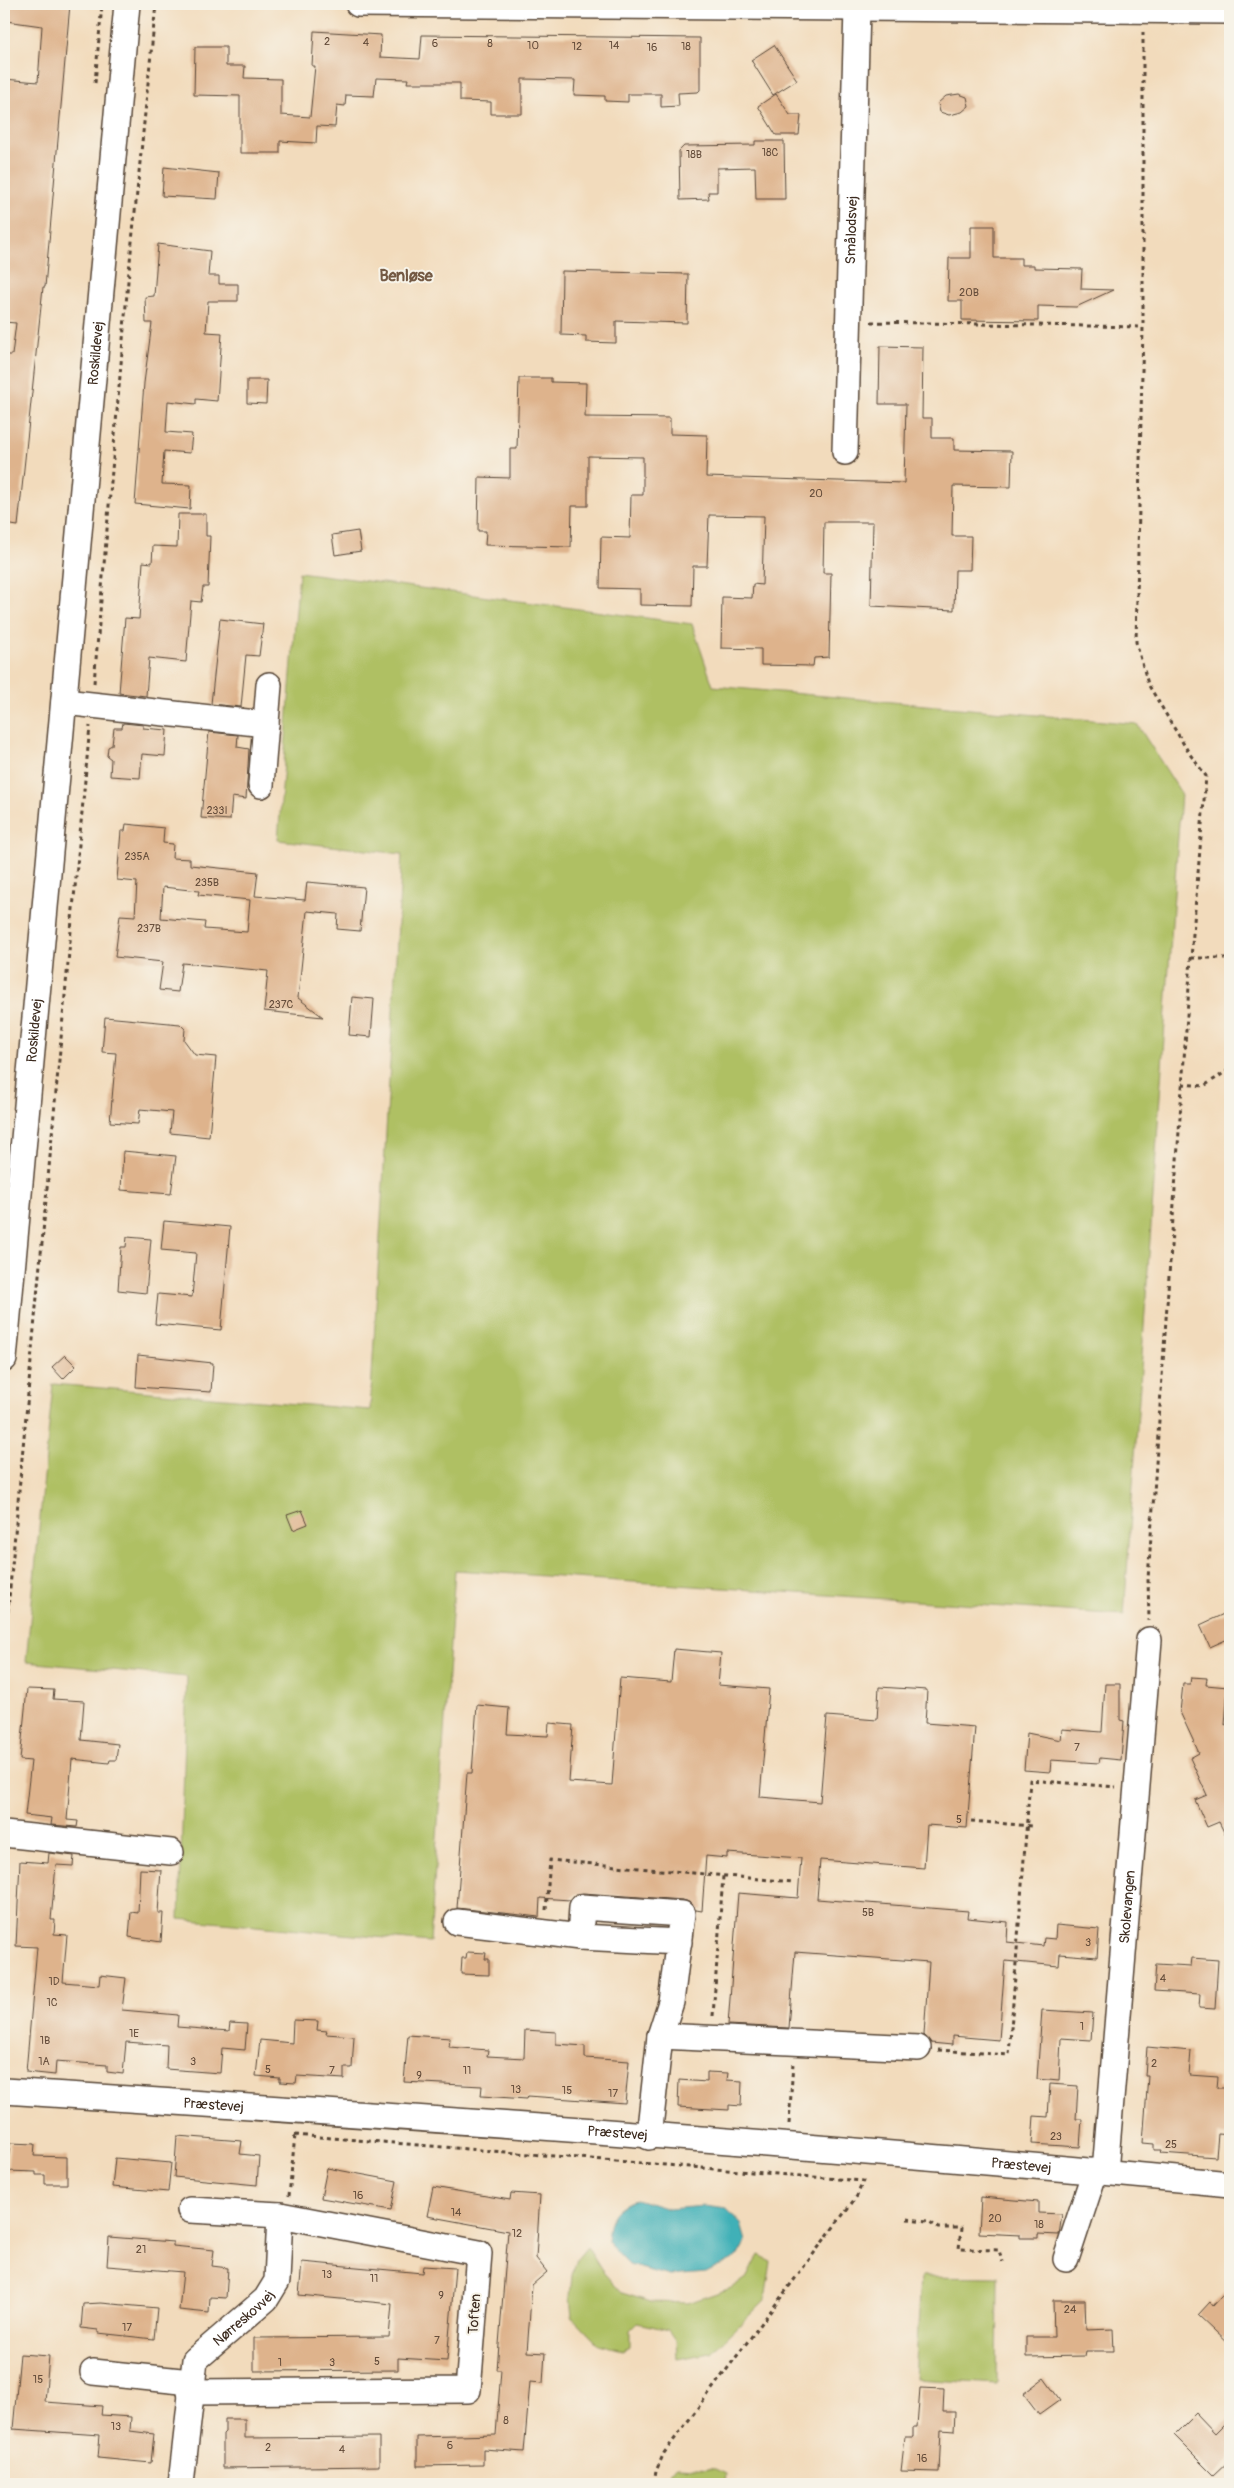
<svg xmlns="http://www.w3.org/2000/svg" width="1234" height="2488" font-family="Pangolin,sans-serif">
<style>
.green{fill:#afc063;stroke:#757540}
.water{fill:#40b0b7;stroke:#3e6d6a}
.building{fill:#deb38c;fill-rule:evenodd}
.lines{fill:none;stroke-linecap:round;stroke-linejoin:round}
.minor-casing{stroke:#564536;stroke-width:28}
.path{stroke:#564536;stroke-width:3;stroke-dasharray:4 4;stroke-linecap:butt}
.minor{stroke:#fff;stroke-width:25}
.labels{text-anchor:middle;stroke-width:4;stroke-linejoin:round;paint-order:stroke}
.number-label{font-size:11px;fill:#644c3a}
.street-label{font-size:14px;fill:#3b2a1e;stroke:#f7f3e8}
.quarter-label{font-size:16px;font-weight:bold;fill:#745a44;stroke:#f7f3e8}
</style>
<rect width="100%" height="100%" fill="#f7f3e8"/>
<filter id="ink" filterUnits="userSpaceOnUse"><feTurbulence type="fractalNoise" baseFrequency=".02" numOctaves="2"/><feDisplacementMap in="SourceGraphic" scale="10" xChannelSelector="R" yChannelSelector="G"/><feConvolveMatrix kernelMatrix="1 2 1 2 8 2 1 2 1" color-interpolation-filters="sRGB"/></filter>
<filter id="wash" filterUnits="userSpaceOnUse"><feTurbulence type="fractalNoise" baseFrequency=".0096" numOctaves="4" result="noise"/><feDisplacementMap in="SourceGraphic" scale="20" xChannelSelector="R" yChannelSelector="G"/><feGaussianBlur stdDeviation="1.12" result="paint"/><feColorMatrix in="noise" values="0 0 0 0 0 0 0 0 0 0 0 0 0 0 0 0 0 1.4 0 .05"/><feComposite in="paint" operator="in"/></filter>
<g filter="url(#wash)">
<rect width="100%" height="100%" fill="#f2dbbc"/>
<path class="green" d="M299 572 692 624 713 686 1137 724 1181 793 1124 1615 455 1570 430 1942 179 1919 187 1677 26 1662 53 1384 370 1410 402 854 278 840Z
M587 2247 602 2271 622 2293 651 2302 688 2303 731 2288 747 2277 758 2255 771 2261 765 2300 711 2353 677 2359 676 2340 669 2330 637 2323 630 2330V2346L622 2350 598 2344 572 2317 570 2297 572 2275 577 2259Z
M921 2276 998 2277 997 2384 915 2379Z
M677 2467 715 2469 726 2474 725 2484H665L668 2474Z"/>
<path class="water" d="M636 2199 669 2209 704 2206 727 2209 741 2224 746 2241 737 2257 706 2273 670 2276 629 2265 607 2242C609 2216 612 2209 636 2199Z"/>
<g id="blocks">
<path class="building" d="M9 4H70L45 287H43L18 526 4 524V418H6L9 382H4V375L6 355H12L16 323 4 322V79L38 82 42 26 6 21Z
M314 31 381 35 380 57 420 59 422 35 700 38V90L698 92 678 93 679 106 661 107V94H628V102L605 101V96L574 95 575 80 522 79V114H491V102L460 101V83H407L408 79 376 78 374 96 346 95 345 106 337 105 335 127 317 126 316 143 280 141V153H240V96L194 95 195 47H226V66H245L244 78 281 79V115L310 117 315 66H312Z
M774 45 797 80 773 95 751 60Z
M776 94 790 115H801L799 135H776L758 106Z
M959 94 967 97 969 106 962 112 949 115 940 112 938 103 946 96Z
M755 141H784L785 199H756L755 167 717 168V192H708L709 199 680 200 679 151 684 146 755 145Z
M164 167 219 173 217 199 162 196Z
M971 226H994V258H1021V265H1034V268L1082 269 1081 289 1113 290 1076 307 1038 306V321L962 320V301H948L949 258H971Z
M158 244 210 251 208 276H219V284H238V301H208L206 332 222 333 217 401 196 399V404L168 401 166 432 192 434 190 453 164 451 162 484 191 485 190 509 135 504 144 383 152 323H146L145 297 154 296Z
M562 271 688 274 687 323 616 321V343L586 342V336L561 335Z
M880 346 923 347 922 418H932V438H954V450L1012 451 1011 487 953 486 952 536H971L970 570H955L954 610 871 606 873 522H824L823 573H831L829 657 814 658 813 666 761 665V649L721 648 722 597 752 598 753 584 762 585 764 516 709 515 707 566H693L692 606 640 605V589L600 588 601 537 630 538 631 495H643V457L588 456V506H572L571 547 485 545 486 531H478L479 477 510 478V449H517L519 378H551V382L586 383 585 417 670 418V434L707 435 706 477 904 483 906 404H879Z
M247 380H267L266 404 247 403Z
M178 514H206V536H210L208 587H203L201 602 191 601 186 662 149 658 146 696 119 693 125 618 139 619 143 562 152 563 153 546 177 547Z
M358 531 361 551 335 555 332 535Z
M220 619 263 624 259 656 246 655 241 707 211 704Z
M123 723 143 725V728L167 730 165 756 142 754 140 778 110 776 111 759 107 756 108 747 112 745 114 728H122Z
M209 732 238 735 237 747 249 749 246 799 232 797 230 820 201 818Z
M126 824 164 828 163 843 173 844 172 858 190 859V865L258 872 255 896 305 900 307 882 364 887 360 931 337 929 338 914 307 911 298 998 323 1017 264 1011 268 971 182 963 178 992 159 990 163 962 115 957 120 915 135 916 137 882 117 880 121 831H125ZM163 887 199 891 198 895 250 900 247 932 204 929 205 922 161 918Z
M352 997 374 999 371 1037 349 1035Z
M105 1017 180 1024 185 1029 184 1040 195 1055 216 1057 209 1137 170 1133 172 1112 140 1109 138 1124 110 1122 116 1053 102 1052Z
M123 1151 176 1156 171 1194 121 1190Z
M164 1221 230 1227 221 1330 155 1324 158 1294 192 1297 196 1253 161 1250Z
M127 1237 151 1239 146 1293 118 1290 121 1247H126Z
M65 1355 76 1366 63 1379 52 1367Z
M138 1355 213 1363 211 1392 136 1387Z
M302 1510 308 1524 293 1530 287 1515Z
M1230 1611V1638L1210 1647 1200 1625Z
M674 1649 721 1653 718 1685 769 1689 760 1797 820 1802 827 1716 877 1720 879 1687 927 1690 925 1723 975 1727 967 1828 927 1825 924 1868 820 1860 817 1899 968 1911 967 1918 1008 1922 1007 1942 1043 1946 1044 1938 1055 1939 1056 1925 1099 1929 1097 1957 1060 1954 1059 1966 1005 1961 999 2040 952 2036V2045L931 2043 924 2035 929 1962 795 1952 789 2028 728 2025 738 1893 798 1898 801 1858 727 1853V1858L706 1856 702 1911 696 1910 691 1903 683 1900 583 1893 575 1894 570 1900 540 1898 539 1917 457 1908 467 1773H472L477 1705 509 1708 507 1734 548 1736 549 1723 573 1725 569 1782 612 1785 620 1678 671 1682Z
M1191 1677 1207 1678 1206 1685 1228 1687 1225 1725 1230 1723V1844L1219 1822 1207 1827 1195 1800 1207 1795 1190 1758 1199 1753 1180 1712 1183 1684H1190Z
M1105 1684H1120V1720L1124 1721 1121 1760 1100 1758 1099 1763 1051 1760 1050 1772 1024 1770 1027 1733 1061 1740 1062 1729 1102 1732Z
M27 1689 54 1690 53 1699 84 1701 81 1740 118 1744 116 1760H110L109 1763 72 1759 67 1820 78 1821 77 1827 51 1825 52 1818 25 1815 31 1761 20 1760Z
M49 1853 74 1856 73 1866 56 1865 51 1920H55L54 1934 67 1935 63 1982 99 1985 100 1975 126 1978 122 2010 178 2015 177 2027 229 2031 230 2023 247 2024 245 2050 222 2048 220 2073 166 2069 167 2045 126 2042 123 2074 107 2072V2065L56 2061 55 2075 26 2072 37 1947 16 1946 20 1861 48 1863Z
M140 1869 161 1870 158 1913H163L161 1942 129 1937 131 1912 138 1913Z
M467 1952 486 1953 485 1959H489V1975L461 1974 462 1958H466Z
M1192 1958 1218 1960 1215 2009 1199 2008 1200 1994 1154 1991 1156 1964 1191 1966Z
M1042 2010 1093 2013 1091 2040 1061 2038 1059 2081 1037 2079Z
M293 2020 318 2021 317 2030 327 2031 326 2034 354 2036 352 2068H344V2079L297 2076 296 2083 280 2082V2078L256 2076 260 2040 292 2043Z
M525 2030 556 2032V2044L585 2046V2058L629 2061 625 2103 528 2096 527 2099 481 2096 482 2086 404 2082 408 2035 450 2038 449 2047 488 2050 487 2056 524 2058Z
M1147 2047 1191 2051 1189 2075 1218 2077 1217 2088H1230V2135L1218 2134 1216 2157 1161 2153 1162 2150H1154V2144L1143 2143 1148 2076H1145Z
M707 2072 728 2073 727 2080 742 2081 741 2106 729 2105V2110L678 2107 679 2080 707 2082Z
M1050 2084 1078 2086 1076 2119H1082L1080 2147 1032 2144 1034 2116 1048 2117Z
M177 2136 242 2141 240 2154 259 2156 257 2185 174 2177Z
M10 2143 35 2144 34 2156 67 2157V2184H45V2175H36V2172L7 2171Z
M115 2158 171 2163 168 2192 112 2187Z
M327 2168 397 2181 391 2210 321 2198Z
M433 2187 510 2200 511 2193 540 2195 536 2258 547 2272 532 2285 527 2352 545 2353 543 2383 530 2382 524 2452 483 2449V2465L417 2466V2437L496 2435 501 2370H497L508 2231 427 2216Z
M981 2197 1038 2202V2213L1062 2214 1059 2235 1038 2234V2238H1020V2235L979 2233Z
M109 2237 173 2242V2246L214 2250 212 2266 228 2268 226 2298 210 2297 209 2313 179 2310 183 2272 107 2266Z
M302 2262 422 2273 423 2266 455 2268 447 2361 398 2358V2370L254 2371V2338L389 2337 392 2304 299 2295Z
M1230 2287V2345L1198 2315 1210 2302 1213 2306Z
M1053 2300H1085L1086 2330 1113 2329 1114 2351H1086L1085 2356 1026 2357V2337H1054Z
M101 2303 157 2308 154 2339 98 2333V2330L81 2328 83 2304Z
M20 2354 49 2356 45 2402 102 2406 101 2415 131 2417 130 2431 154 2434 151 2463 98 2458 100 2435 13 2429Z
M1044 2378 1060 2400 1039 2415 1023 2394Z
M920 2388 944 2389 943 2412H955L954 2431 941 2430 939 2472 901 2471 905 2437H913V2427H917Z
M1196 2413 1215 2433 1230 2418V2460L1214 2475 1174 2435Z
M225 2419H245V2438L379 2437V2466L223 2468V2434L225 2432Z"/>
</g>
</g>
<g filter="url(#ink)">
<use href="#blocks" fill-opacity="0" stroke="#564536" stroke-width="1"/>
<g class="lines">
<g class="minor-casing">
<g id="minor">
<path d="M358 4 1230 11"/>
<path id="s1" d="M845 452 857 8"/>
<path d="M64 702 266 724"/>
<path d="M261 785 269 685"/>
<path id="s2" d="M4 1359 127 4"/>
<path d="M4 1834 171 1852"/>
<path d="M457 1922 580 1937"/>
<path d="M660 2036 918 2048"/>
<path id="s3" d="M4 2091C413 2117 822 2145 1230 2184"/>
<path d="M649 2137 660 2036 671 2002 682 1914 582 1907 580 1937 679 1942"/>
<path id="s4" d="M1105 2172 1149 1640"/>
<path d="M190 2210 280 2215 479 2253 468 2390 190 2392"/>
<path d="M1066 2259 1095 2171"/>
<path d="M93 2372 191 2382"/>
<path id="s5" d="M181 2484 195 2360 266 2299 277 2281 280 2215"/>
</g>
</g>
<path class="path" d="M1143 32V327L1136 642 1148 684 1189 753 1206 776 1191 958 1148 1579 1149 1620
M95 83 102 4
M871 322 1143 327
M94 683 128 281 156 4
M1191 958H1230
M1182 1084 1204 1086 1230 1069
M4 1652 90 726
M971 1821 1032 1826
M546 1910 550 1860 793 1882
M713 2016 723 1876
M938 2050 1009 2055 1030 1780 1116 1787
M789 2124 793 2063
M295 2135 863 2181 857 2196 664 2453 656 2471 654 2484
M289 2196 295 2135
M907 2219 928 2221 939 2228H961L959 2249 999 2250 1002 2262"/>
<use href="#minor" class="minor"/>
</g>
</g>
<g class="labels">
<g class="number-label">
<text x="327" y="45">2</text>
<text x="366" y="46">4</text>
<text x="435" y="47">6</text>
<text x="490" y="47">8</text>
<text x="533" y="49">10</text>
<text x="614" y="49">14</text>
<text x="577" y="50">12</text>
<text x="686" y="50">18</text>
<text x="652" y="51">16</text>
<text x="770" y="156">18C</text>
<text x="694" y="158">18B</text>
<text x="969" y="296">20B</text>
<text x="816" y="497">20</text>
<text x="217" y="814">233I</text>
<text x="137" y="860">235A</text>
<text x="207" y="886">235B</text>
<text x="149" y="932">237B</text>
<text x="281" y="1008">237C</text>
<text x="1077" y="1751">7</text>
<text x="959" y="1823">5</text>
<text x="868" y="1916">5B</text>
<text x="1088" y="1946">3</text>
<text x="1163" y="1982">4</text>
<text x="54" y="1985">1D</text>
<text x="52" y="2006">1C</text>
<text x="1082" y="2030">1</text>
<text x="134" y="2037">1E</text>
<text x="45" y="2044">1B</text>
<text x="44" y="2065">1A</text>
<text x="193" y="2065">3</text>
<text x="1154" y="2067">2</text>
<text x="268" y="2073">5</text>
<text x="332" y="2074">7</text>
<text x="467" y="2074">11</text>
<text x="419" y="2079">9</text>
<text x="516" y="2093">13</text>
<text x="567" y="2094">15</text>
<text x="613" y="2097">17</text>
<text x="1056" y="2140">23</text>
<text x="1171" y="2148">25</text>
<text x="358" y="2199">16</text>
<text x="456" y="2216">14</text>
<text x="995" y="2222">20</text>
<text x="1039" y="2228">18</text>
<text x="517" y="2237">12</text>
<text x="141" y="2253">21</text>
<text x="327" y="2278">13</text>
<text x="374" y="2282">11</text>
<text x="441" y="2299">9</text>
<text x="1070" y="2313">24</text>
<text x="127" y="2331">17</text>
<text x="437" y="2344">7</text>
<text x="377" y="2365">5</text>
<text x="280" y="2366">1</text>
<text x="332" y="2366">3</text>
<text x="38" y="2383">15</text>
<text x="506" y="2424">8</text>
<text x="116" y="2430">13</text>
<text x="450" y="2449">6</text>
<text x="268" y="2451">2</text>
<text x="342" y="2453">4</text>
<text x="922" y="2462">16</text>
</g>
<g class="street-label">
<text dy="5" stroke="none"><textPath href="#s1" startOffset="222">Smålodsvej</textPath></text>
<text dy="5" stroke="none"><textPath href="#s2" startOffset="1010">Roskildevej</textPath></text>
<text dy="5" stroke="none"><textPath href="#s2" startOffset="330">Roskildevej</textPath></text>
<text dy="5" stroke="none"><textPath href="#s4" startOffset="266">Skolevangen</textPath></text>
<text dy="5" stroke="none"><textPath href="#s3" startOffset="210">Præstevej</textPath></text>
<text dy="5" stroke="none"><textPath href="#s3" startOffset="615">Præstevej</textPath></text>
<text dy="5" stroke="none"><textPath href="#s3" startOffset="1020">Præstevej</textPath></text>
<text transform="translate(474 2314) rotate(-86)" y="5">Toften</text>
<text dy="5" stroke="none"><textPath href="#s5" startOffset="189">Nørreskovvej</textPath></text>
</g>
<g class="quarter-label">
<text x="406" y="281">Benløse</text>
</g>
</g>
<rect width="1234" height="2488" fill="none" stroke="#f7f3e8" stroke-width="20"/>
</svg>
